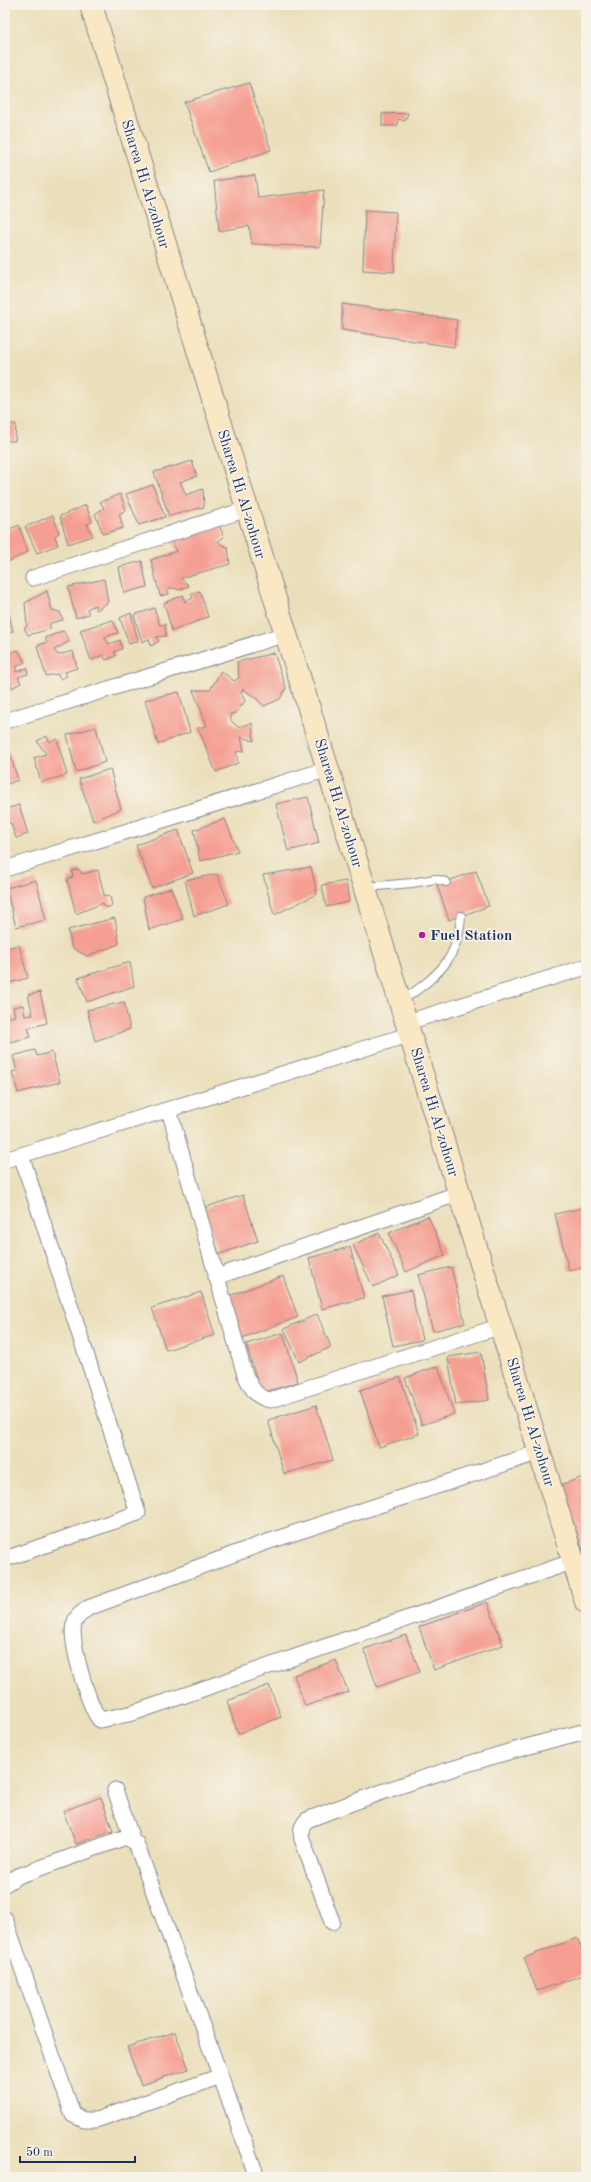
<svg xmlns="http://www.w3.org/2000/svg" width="591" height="2182" font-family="'Old Standard TT',serif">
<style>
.building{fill:#f59f92}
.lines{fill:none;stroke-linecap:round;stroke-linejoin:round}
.lane-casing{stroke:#83878c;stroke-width:10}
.street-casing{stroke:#83878c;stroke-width:17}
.secondary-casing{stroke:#83878c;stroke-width:24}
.lane{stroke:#fff;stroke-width:8}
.street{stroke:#fff;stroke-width:15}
.secondary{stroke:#fae7c3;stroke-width:22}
.poi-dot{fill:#b5179e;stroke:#f7f3e8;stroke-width:1.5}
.labels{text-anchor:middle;stroke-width:3.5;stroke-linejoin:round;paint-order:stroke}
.street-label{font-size:15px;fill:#1b2f5e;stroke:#f7f3e8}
.poi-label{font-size:15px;font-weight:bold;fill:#1b2f5e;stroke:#f7f3e8;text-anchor:start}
</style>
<rect width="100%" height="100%" fill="#f7f3e8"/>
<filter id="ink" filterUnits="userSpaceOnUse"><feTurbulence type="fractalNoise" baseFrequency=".025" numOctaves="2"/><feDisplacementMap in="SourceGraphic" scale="8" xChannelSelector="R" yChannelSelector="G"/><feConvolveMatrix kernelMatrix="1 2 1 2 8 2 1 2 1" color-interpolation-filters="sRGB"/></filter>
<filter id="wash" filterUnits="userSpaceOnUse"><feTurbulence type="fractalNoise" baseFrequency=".012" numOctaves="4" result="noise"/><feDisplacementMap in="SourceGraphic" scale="16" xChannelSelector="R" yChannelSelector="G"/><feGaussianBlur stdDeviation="0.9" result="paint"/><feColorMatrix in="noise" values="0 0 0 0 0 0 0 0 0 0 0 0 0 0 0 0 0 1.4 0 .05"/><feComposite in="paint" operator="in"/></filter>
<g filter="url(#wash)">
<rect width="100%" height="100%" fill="#ebdfbb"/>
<g id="blocks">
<path class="building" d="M249 83 271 150 209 172 184 102Z
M408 113 405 121 398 119 397 126H382V114Z
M255 175 258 198 324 190 320 247 252 244 249 226 219 231 214 181Z
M365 210 396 212 394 272 363 270Z
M342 304 457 320 454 347 342 330Z
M5 424H16L15 441H5Z
M192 461 197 476 180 482 186 495 203 489 204 507 169 516 154 472Z
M153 485 165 517 139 525 126 494Z
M120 494 126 510 119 514 123 528 103 534 95 514 104 508 100 502Z
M86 505 92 522 87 524 93 536 68 544 60 516Z
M53 515 59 533 55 536 58 545 37 553 25 527Z
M19 525 28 552 6 563 5 531Z
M219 525 224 537 218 541 222 545 228 547 230 564 181 578 189 586 179 590 174 588 167 589 169 594 160 596 151 560 177 551 170 538Z
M142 561 147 587 124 593 119 567Z
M104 579 108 602 97 610 95 605 87 609 89 614 76 618 68 587Z
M47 591 52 610 60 612 63 620 50 623V629L28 635 24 628 27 626 25 603Z
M200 591 208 617 172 631 164 603 183 595 185 602 193 598 191 594Z
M5 598 13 631 5 634Z
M154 608 160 625 165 624 166 636 156 637 159 641 151 646 149 639 142 642 134 615Z
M131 613 138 641 129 644 120 618Z
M113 620 118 633 104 637 109 644 120 640 122 649 114 652 116 656 106 660 103 655 91 660 80 630Z
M63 631 70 641 54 650 58 655 73 651 77 668 65 672 67 676 60 679 57 674 46 676 37 646 47 642 45 638Z
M18 650 25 662 16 667V672L27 668 28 674 18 677 21 683 12 688 9 678 5 680V654Z
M274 653 286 688 280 699 264 706 256 698 243 689 241 692 245 701 236 713 230 714 231 721 238 727 252 723 254 741 241 737 244 751 236 752 238 763 216 772 198 728 207 726 193 690H210L221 671 234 681 239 678 237 662Z
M179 692 190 732 158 744 145 700Z
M96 727 105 762 76 772 67 735Z
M47 736 49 742 57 739 67 775 41 782 34 758 46 754 37 741Z
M9 751 18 780 5 785V752Z
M110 769 121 809 93 821 79 779Z
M308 797 319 843 288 851 276 804Z
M19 805 28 834 16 838 11 823 5 824V809Z
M225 819 238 851 200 861 194 830Z
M178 830 193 873 152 888 136 845Z
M311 867 317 894 274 915 263 875Z
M79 869 82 874 98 870 104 895 110 896 112 906 105 908 103 903 76 914 67 879 73 877 72 871Z
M476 871 489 906 449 920 437 885Z
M217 874 229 904 194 916 185 880Z
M36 880 46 920 16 927 6 888Z
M346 881 349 902 326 907 322 885Z
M171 888 183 919 149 930 143 897Z
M115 918 119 944 87 956 72 948 68 930Z
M19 945 28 978 5 984V948Z
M130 962 134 986 87 1002 78 978Z
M40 992 47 1023 28 1028 31 1037 10 1042 5 1018 15 1016 13 1007 23 1005 25 1016 33 1015 28 995Z
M124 1002 130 1029 95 1041 87 1010Z
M35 1050 37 1056 52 1052 60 1082 18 1093 12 1072 17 1071 13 1056Z
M243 1195 258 1241 219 1254 203 1208Z
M586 1207V1267L569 1271 555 1214Z
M428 1216 445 1255 406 1272 389 1233Z
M379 1233 399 1275 373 1287 353 1245Z
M350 1247 364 1298 322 1309 309 1258Z
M451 1267 465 1323 433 1331 418 1275Z
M283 1276 298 1317 242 1338 226 1297Z
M411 1290 422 1340 393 1346 382 1296Z
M201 1292 215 1335 166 1350 152 1308Z
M317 1314 331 1347 299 1362 284 1329Z
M283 1333 298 1382 261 1393 246 1344Z
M481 1352 489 1400 456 1405 448 1357Z
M438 1366 454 1414 422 1425 405 1378Z
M400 1377 419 1434 379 1447 360 1390Z
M316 1405 333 1460 284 1474 268 1420Z
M586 1476V1559L560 1485Z
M487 1602 503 1645 434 1670 419 1627Z
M406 1635 420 1672 377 1687 364 1649Z
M336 1660 348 1692 305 1706 294 1675Z
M269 1685 281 1717 238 1734 227 1701Z
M101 1797 113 1831 76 1844 63 1811Z
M577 1938 586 1959V1974L537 1991 524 1958Z
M175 2032 189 2069 141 2085 127 2047Z"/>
</g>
</g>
<g filter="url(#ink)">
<use href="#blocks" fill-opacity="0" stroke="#83878c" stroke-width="1"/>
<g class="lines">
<g class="lane-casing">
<path id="lane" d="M366 887 412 883 435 879 446 882
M402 1001C436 976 458 962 461 916"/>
</g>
<g class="street-casing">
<path id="street" d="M33 578 247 509
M5 721 286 634
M5 869 328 769
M408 1022 586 967
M169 1110 245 1375C252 1388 255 1397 270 1400L501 1326
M5 1160 411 1034
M216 1277 460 1193
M540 1452 261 1544 88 1608C82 1613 76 1616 74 1624 69 1640 89 1708 100 1720L133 1713 574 1561
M5 1559 138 1513 21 1155
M115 1790 132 1839
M5 1884 18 1876 126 1837 136 1843 257 2177
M5 1919 73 2115 84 2120H96L221 2076
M332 1922 302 1839C300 1831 301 1826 307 1820 398 1784 491 1755 586 1731"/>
</g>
<g class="secondary-casing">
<path id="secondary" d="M91 5 586 1602"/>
</g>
<use href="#lane" class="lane"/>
<use href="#street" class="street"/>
<use href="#secondary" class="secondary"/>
</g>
</g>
<circle class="poi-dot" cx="422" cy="935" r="4"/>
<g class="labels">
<g class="street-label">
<text transform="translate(146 184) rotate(73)" y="5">Sharea Hi Al-zohour</text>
<text transform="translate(242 494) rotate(73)" y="5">Sharea Hi Al-zohour</text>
<text transform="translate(339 803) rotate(73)" y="5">Sharea Hi Al-zohour</text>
<text transform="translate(435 1112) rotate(73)" y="5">Sharea Hi Al-zohour</text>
<text transform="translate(531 1422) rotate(73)" y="5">Sharea Hi Al-zohour</text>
</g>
<g class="poi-label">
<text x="430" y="940">Fuel Station</text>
</g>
</g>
<rect width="591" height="2182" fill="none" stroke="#f7f3e8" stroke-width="20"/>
<path d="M20 2156v6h115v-6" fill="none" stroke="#1b2f5e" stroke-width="2"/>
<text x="26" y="2156" font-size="12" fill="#1b2f5e" stroke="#f7f3e8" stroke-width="3" paint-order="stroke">50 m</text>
</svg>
